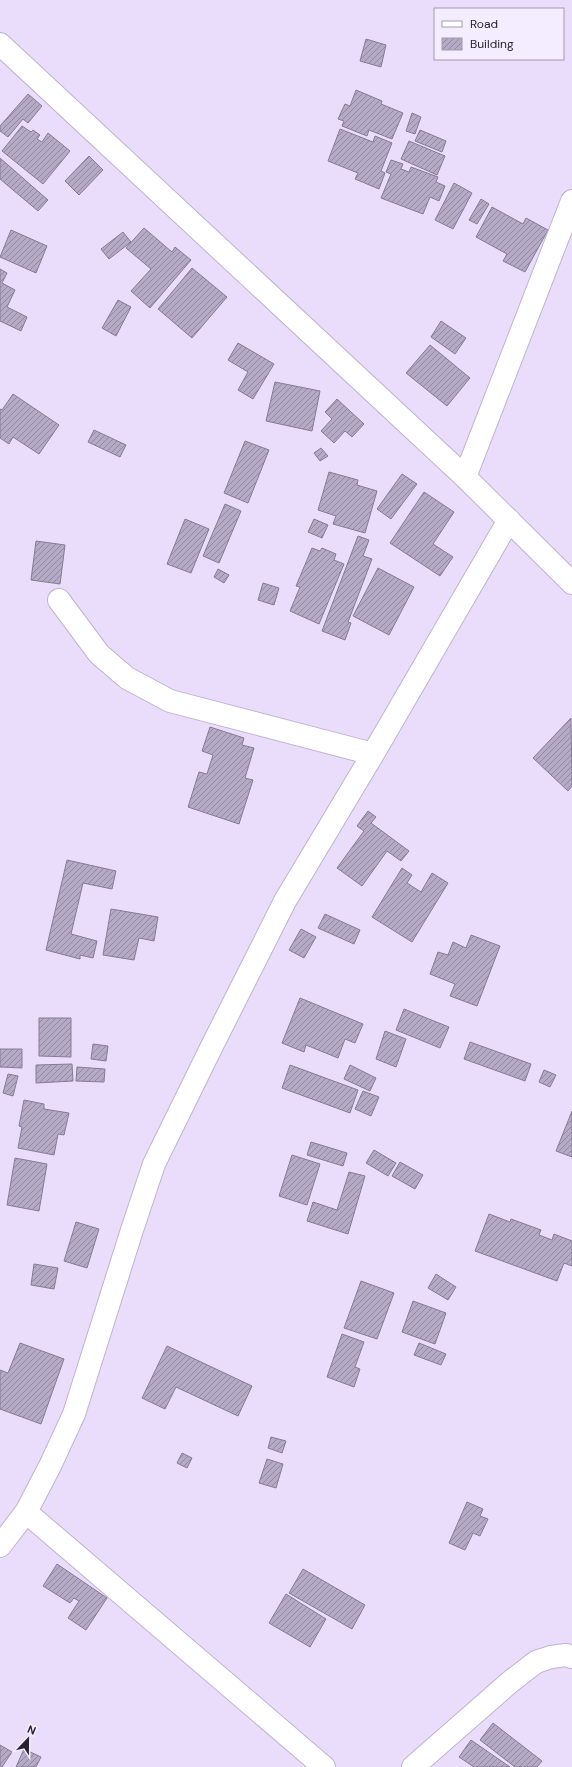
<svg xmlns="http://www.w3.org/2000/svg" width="572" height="1767" font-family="'DM Sans',sans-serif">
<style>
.building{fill:url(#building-hatch);stroke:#867b96}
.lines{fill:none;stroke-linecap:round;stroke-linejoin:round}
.minor-casing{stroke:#bfb3d0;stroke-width:24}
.minor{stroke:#fff;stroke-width:22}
</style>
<defs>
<pattern id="building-hatch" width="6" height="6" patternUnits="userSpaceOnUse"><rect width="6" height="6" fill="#b5aac6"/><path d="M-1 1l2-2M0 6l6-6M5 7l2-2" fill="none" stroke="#938aa1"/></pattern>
</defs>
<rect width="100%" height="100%" fill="#e9ddfb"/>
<path class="building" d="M366 39 386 45 381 67 360 61Z
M356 90 382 101 381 104 403 113 392 139 369 130 367 136 342 126 344 121 338 119 345 104 350 106Z
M28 94 42 106 28 123 23 119 8 137 0 131V126Z
M412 113 421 117 415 134 406 131Z
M22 126 31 132 33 130 40 135 37 139 42 142 48 133 70 151 43 184 2 151Z
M340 129 373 142 375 136 392 143 381 171 385 173 379 189 355 179 358 173 328 161Z
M420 130 446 141 442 152 415 141Z
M409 141 445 156 437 175 401 159Z
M89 156 103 170 79 195 65 181Z
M0 158 48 200 38 211 0 179Z
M391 160 403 164 401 169 409 172 411 167 438 177 436 182 445 186 439 201 430 197 423 214 381 198 391 174 386 172Z
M454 183 472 193 453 229 435 220Z
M481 199 489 204 477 224 469 220Z
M492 207 523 224 526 218 548 230 525 272 503 261 507 254 476 237Z
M144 228 172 252 175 247 191 260 150 308 131 291 151 269 126 248Z
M11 230 47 246 36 273 0 257Z
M123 232 131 242 109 259 101 249Z
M192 268 227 297 192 338 158 309Z
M0 269 7 273 2 283 15 290 7 307 27 317 21 331 0 321Z
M118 300 131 307 116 336 102 328Z
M441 321 466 338 455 354 431 337Z
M238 343 274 364 253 399 238 390 248 372 228 360Z
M430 345 470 378 447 406 406 373Z
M275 382 320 391 312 431 266 421Z
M13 394 59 425 39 454 13 437 9 444 0 438V409L2 410Z
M337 399 364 424 352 437 345 431 334 443 321 431 332 419 325 412Z
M94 430 126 445 120 457 88 442Z
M245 441 269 450 248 503 224 493Z
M321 448 328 456 320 461 314 453Z
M329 472 358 480 357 485 377 491 365 533 333 524 336 516 318 510Z
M402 474 417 484 391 519 377 509Z
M424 492 454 512 433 544 453 557 440 576 390 543Z
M225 504 241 511 219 563 203 556Z
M185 519 209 529 191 573 167 564Z
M314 519 328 525 322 538 308 532Z
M358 536 369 540 363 556 372 559 348 622 351 623 345 640 322 631Z
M36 541 65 545 60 584 31 580Z
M312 548 320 551 322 548 336 554 334 560 344 564 319 624 290 611 300 587 296 586Z
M378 568 414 587 389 635 353 616Z
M218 569 229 575 224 583 214 577Z
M263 583 279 588 274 605 258 600Z
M571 718 572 786 568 791 533 758Z
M210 727 244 738 242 745 254 748 245 778 253 780 239 824 188 807 199 772 207 774 213 755 202 751Z
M368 811 376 817 371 823 409 851 401 861 387 851 362 886 337 868 364 831 357 826Z
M67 860 116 871 112 889 83 883 71 934 97 941 93 958 80 955V959L46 950Z
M402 868 412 875 407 883 421 892 432 873 448 883 412 942 372 917Z
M111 909 158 917 154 941 139 938 134 960 103 955Z
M325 914 360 930 354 944 318 928Z
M301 929 316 937 304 958 289 950Z
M471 935 500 946 477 1006 450 996 455 984 430 974 438 952 448 955 453 942 466 948Z
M300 998 363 1024 355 1043 345 1039 338 1058 306 1045 304 1052 282 1043Z
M404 1009 449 1027 440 1048 396 1030Z
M39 1018H71V1057L39 1056Z
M385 1031 406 1039 396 1067 376 1059Z
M470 1042 531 1064 525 1081 464 1059Z
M93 1044 108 1046 106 1061 91 1059Z
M0 1049H22V1068L0 1067Z
M72 1064 73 1081 36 1083V1065Z
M290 1065 358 1090 350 1113 282 1088Z
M350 1065 376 1078 370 1091 344 1079Z
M77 1067 105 1069 104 1082 76 1081Z
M544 1070 556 1075 550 1087 539 1082Z
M8 1074 18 1076 13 1096 3 1093Z
M363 1091 379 1097 371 1116 355 1109Z
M24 1100 44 1104V1109L69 1113 64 1135 58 1134 54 1155 18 1148 22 1127 19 1126Z
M572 1111V1157L556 1151Z
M311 1142 347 1153 343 1166 307 1155Z
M374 1150 396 1163 388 1176 366 1163Z
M292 1155 320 1164 307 1205 279 1196Z
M15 1158 47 1164 39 1211 7 1205Z
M400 1162 423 1175 415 1189 392 1176Z
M349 1172 365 1176 348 1234 307 1221 313 1202 337 1210Z
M489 1214 510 1222 511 1219 541 1230 539 1235 552 1240 554 1234 572 1241V1266L564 1263 557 1281 475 1251Z
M76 1222 99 1229 87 1268 64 1261Z
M34 1264 58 1268 54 1289 31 1285Z
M436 1274 456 1287 448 1300 428 1288Z
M361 1281 394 1293 377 1339 344 1328Z
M413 1301 446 1313 435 1344 402 1332Z
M342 1334 364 1342 355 1367 360 1369 354 1387 327 1377Z
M20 1343 64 1359 41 1424 0 1409V1370L8 1373Z
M419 1343 446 1354 441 1365 414 1355Z
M167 1346 252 1386 238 1416 176 1387 165 1409 142 1398Z
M271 1437 286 1441 282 1453 268 1448Z
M182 1453 192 1458 187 1468 177 1463Z
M267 1459 283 1464 276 1488 259 1483Z
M467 1502 483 1509 480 1516 488 1519 480 1536 473 1533 465 1550 449 1543Z
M57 1564 107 1598 86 1630 68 1618 79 1601 74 1598 70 1603 43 1586Z
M303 1569 365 1605 352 1629 289 1593Z
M286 1594 326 1619 310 1647 269 1623Z
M493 1723 542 1761 537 1767H515L480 1740Z
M471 1740 510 1767H474L459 1757Z
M0 1745 12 1752 2 1767H0Z
M24 1749 41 1757 36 1767H16Z"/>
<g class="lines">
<g class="minor-casing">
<path id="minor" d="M0 44 465 477 572 583
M465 477 572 201
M59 600 99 654 127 678 170 701 373 754
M26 1512 324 1767
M0 1546 26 1512 50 1466 74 1414 132 1230 154 1164 211 1048 285 901 373 754 509 520
M413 1767 510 1682 536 1662 551 1657 566 1655 572 1657"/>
</g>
<use href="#minor" class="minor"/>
</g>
<rect x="434" y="8" width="130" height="52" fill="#f4edff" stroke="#a29cab"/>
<rect x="442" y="21" width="20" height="6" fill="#ffffff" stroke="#a29cab"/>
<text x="470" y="28" font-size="12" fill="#26222d">Road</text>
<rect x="442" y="38" width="20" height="12" fill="url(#building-hatch)" stroke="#a29cab"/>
<text x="470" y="48" font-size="12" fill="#26222d">Building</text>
<g transform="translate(28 1739) rotate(22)" stroke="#f4edff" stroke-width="3" paint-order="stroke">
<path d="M0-3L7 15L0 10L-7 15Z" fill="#26222d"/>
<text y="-6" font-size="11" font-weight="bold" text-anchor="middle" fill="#26222d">N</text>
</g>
</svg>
